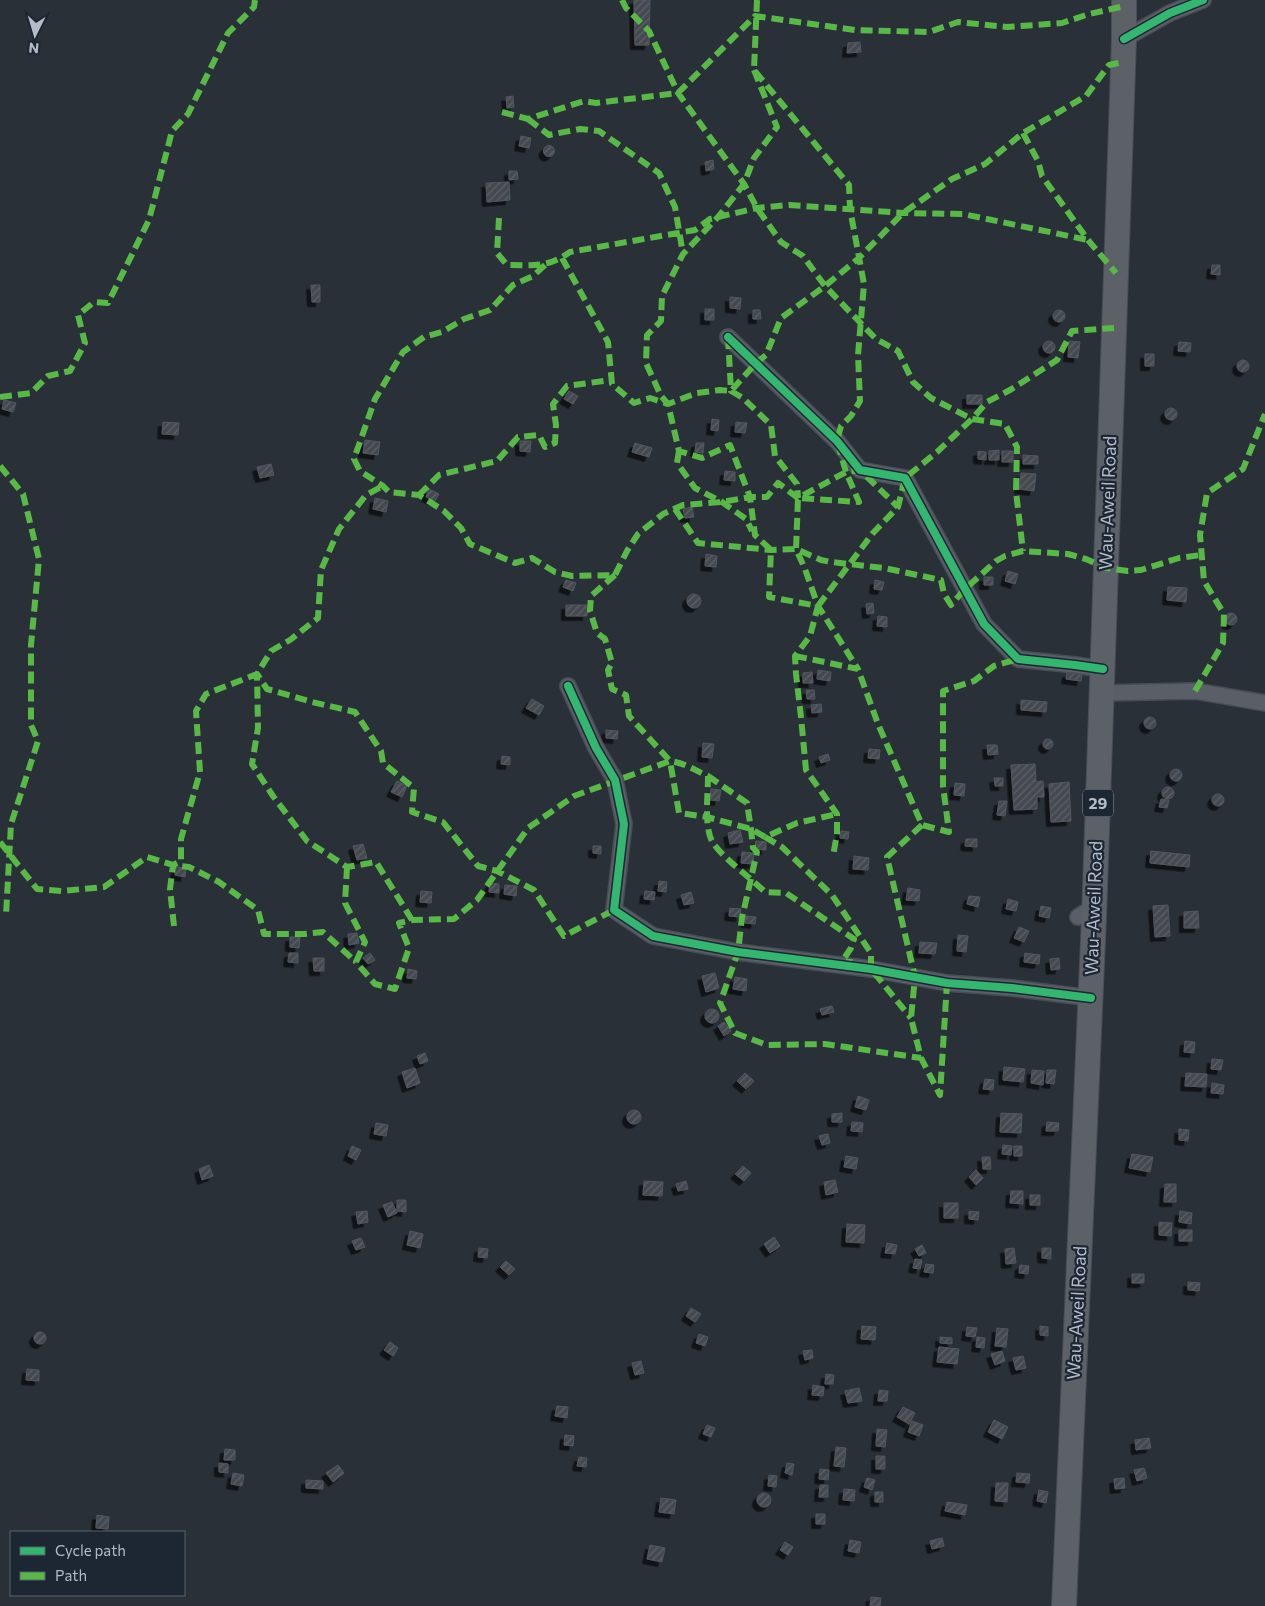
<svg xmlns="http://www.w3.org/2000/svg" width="1265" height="1606" font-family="Commissioner,sans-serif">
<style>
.building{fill:url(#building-hatch);stroke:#52575f;filter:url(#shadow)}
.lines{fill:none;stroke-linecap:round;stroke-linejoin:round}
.street-casing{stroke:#484c53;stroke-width:18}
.primary-casing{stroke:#484c55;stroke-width:26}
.street{stroke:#5a5e66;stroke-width:15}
.primary{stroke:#5c6168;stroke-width:24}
.quiet{stroke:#58b947;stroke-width:6;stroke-dasharray:12 6;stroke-linecap:butt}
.cycleway-casing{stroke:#1d2633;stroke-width:11}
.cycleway{stroke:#33b770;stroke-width:8}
.labels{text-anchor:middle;stroke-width:4.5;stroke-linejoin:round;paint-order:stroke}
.shield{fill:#1d2633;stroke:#878f9c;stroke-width:1}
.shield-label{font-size:16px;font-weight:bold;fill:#b4bcc9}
.street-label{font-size:18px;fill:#b4bcc9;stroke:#1d2633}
</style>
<defs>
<pattern id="building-hatch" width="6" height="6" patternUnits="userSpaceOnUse" patternTransform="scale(1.25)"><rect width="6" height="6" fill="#444950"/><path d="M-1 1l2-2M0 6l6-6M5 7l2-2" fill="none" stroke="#5d6168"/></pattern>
<filter id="shadow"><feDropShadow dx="-4.5" dy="4.5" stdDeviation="0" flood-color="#0009"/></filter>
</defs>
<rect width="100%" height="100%" fill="#2a3038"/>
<path class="building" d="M634 0H650L649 45H635Z
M860 42 861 52 847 53 848 43Z
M513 96 514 107 507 108 506 97Z
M521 136 531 138 529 148 519 146Z
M543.5 151a5.5 5.5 0 1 1 11 0a5.5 5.5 0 1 1-11 0Z
M713 160 714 169 706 171 705 162Z
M509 171H517L518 179 509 180Z
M509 182 510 200 487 202 486 183Z
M1212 265H1220V275L1211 274Z
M311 285H320V302H312Z
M730 297 741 298 740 309 730 308Z
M705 309H714V320H705Z
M753 310H760L761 319H753Z
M1053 316a6 6 0 1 1 12 0a6 6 0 1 1-12 0Z
M1069 341 1080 342 1078 358 1068 357Z
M1043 347a6 6 0 1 1 12 0a6 6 0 1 1-12 0Z
M1179 342 1191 343 1190 352 1178 351Z
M1145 354H1154V366H1145Z
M1237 366a6 6 0 1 1 12 0a6 6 0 1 1-12 0Z
M569 391 578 396 573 404 564 399Z
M967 395H982V404H967Z
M4 400 16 403 13 412 2 409Z
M1165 414a6 6 0 1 1 12 0a6 6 0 1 1-12 0Z
M712 419 719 420 718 431 711 430Z
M163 422 179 423 178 435 162 434Z
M736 422 747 423 745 433 735 432Z
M365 440 380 442 378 455 363 453Z
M520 441H531L530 452 520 451Z
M635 443 652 448 649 457 632 452Z
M696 443H704L703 453 695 452Z
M999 450V460H989V451Z
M978 451 986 452V460L978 459Z
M1002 451H1013V462H1002Z
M1023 455 1038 456V464H1023Z
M271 464 274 475 260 478 257 467Z
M725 471 735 472V481L724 480Z
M1021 473 1036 474 1034 491 1019 489Z
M429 489 439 494 435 501 426 497Z
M375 498 388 501 386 512 373 509Z
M692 507 694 517 685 518 683 509Z
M706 554 717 556 716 567 705 566Z
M1008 571 1018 574 1015 584 1005 581Z
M984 577H993V585H984Z
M566 580 576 583 573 591 563 587Z
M875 580 884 582 882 590 874 589Z
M1168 587 1187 588 1186 602 1167 600Z
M687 601a7 7 0 1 1 14 0a7 7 0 1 1-14 0Z
M873 603 874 613 867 614 866 604Z
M566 605H587V616H566Z
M1225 619a6 6 0 1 1 12 0a6 6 0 1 1-12 0Z
M878 616 887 617V627L877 626Z
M818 670 831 672 830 681 817 679Z
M812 672 813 683H803V673Z
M1067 673 1082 674 1081 681 1066 679Z
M806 690H814L815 699H807Z
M532 699 544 706 539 715 526 708Z
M1021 700 1047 702 1046 712 1021 710Z
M821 704 822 712 812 713 811 705Z
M1144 723a6 6 0 1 1 12 0a6 6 0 1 1-12 0Z
M606 730 618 731 617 739 606 738Z
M1043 744a5 5 0 1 1 10 0a5 5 0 1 1-10 0Z
M703 743 714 744 712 758 702 757Z
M987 745H997L998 754 988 755Z
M869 749 880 750 879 759 868 758Z
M828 754 830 760 821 763 819 757Z
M502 756 510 757V765L501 764Z
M1035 764 1036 782 1043 781 1044 797H1037V809L1014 810 1011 765Z
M1170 775a6 6 0 1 1 12 0a6 6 0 1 1-12 0Z
M994 778H1003V786H995Z
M397 781 407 786 402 797 391 792Z
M1069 782 1071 821 1051 822 1049 784Z
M955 783 965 784 964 796 954 795Z
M1162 793a6 6 0 1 1 12 0a6 6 0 1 1-12 0Z
M711 789 721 790 719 801 710 800Z
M1212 800a6 6 0 1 1 12 0a6 6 0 1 1-12 0Z
M1161 799 1169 800 1167 808 1159 807Z
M999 801H1007L1005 816 997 815Z
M740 830 743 842 730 844 728 833Z
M841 831 849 832 848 839 840 838Z
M966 839H977V847L965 846Z
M756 841 766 842V850L755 849Z
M363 844 367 858 357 860 353 846Z
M593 846H601V854L593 853Z
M1151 851 1190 855 1189 867 1150 863Z
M742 852 754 853 753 864 741 863Z
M854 856 869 858 868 870 853 869Z
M176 867 186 868 185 877 175 875Z
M659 881 667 882 666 892 658 891Z
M490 883 499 884V893L489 892Z
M505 885 517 886 516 896 504 894Z
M908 888 920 890 919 901 906 900Z
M421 891 432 892 431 903 420 902Z
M645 891 655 892 654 900 644 899Z
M691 892 694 903 684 905 681 895Z
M969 896 980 897 978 907 967 904Z
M1008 899 1018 902 1016 911 1006 909Z
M1168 905 1170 936 1155 937 1153 906Z
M1041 906 1051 908 1049 918 1039 916Z
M730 908 741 909 740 917 729 916Z
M1198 911 1199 928H1184V912Z
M746 916 756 917 755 924 745 923Z
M1019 927 1029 931 1024 942 1014 938Z
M357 933 359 943 349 945 348 934Z
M958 935 968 936 966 952 957 951Z
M290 937H300L299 948 290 947Z
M920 942 937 943 935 954 919 953Z
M289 953H298V963L288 962Z
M370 953 375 960 368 964 363 958Z
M1025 953 1040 955 1039 964 1024 962Z
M313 958H324V971H314Z
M1059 958 1060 969 1051 970 1050 959Z
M408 969 417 971 416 979 407 978Z
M715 973 719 988 706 992 702 976Z
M735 977 747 979 746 991 733 989Z
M832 1006 834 1012 822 1015 820 1009Z
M705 1016a7 7 0 1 1 14 0a7 7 0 1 1-14 0Z
M724 1022 731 1031 724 1036 718 1026Z
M1185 1041 1195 1042 1194 1053 1184 1052Z
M425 1053 428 1061 420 1064 417 1056Z
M1212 1059 1223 1060 1221 1070 1211 1069Z
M1004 1067 1025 1069 1023 1082 1003 1080Z
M415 1068 420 1083 407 1088 402 1072Z
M1032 1070 1044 1071 1043 1085 1031 1083Z
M1047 1070H1056L1054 1084 1046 1083Z
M745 1073 754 1081 746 1089 737 1081Z
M1186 1073 1207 1074 1206 1087 1185 1086Z
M985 1079 994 1080 993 1090 983 1089Z
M1212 1083 1224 1085 1223 1094 1211 1093Z
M858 1096 869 1100 866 1110 855 1107Z
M627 1117a7 7 0 1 1 14 0a7 7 0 1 1-14 0Z
M842 1113V1122H832V1114Z
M1001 1113 1022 1114 1021 1133 1000 1132Z
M852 1122 863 1123 862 1132 851 1131Z
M1047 1122 1059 1123 1058 1131H1046Z
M376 1123 388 1125 386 1136 374 1134Z
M1179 1129 1189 1130 1188 1141 1179 1140Z
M828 1134 830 1143 822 1145 819 1136Z
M1003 1145 1012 1146 1011 1155 1002 1154Z
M352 1146 361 1150 356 1160 348 1156Z
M1014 1146H1022V1156H1014Z
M1132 1154 1153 1157 1150 1172 1129 1168Z
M846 1156 858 1158 856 1169 844 1167Z
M982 1157H990L991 1169H983Z
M209 1165 213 1176 202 1180 199 1169Z
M743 1166 751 1173 744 1181 735 1174Z
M976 1170 983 1178 976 1185 969 1177Z
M835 1180 838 1192 826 1195 824 1182Z
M644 1181 663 1182 662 1196 643 1195Z
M686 1181 688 1189 678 1191 676 1184Z
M1165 1184H1176V1202H1164Z
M1011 1191H1023V1204L1010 1203Z
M1030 1195H1040V1205H1030Z
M397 1200H406V1212L397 1211Z
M392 1202 397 1213 388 1217 383 1205Z
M944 1203H958V1218H944Z
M367 1211 368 1222 358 1224 356 1212Z
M969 1211 979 1212 978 1220 969 1219Z
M1180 1211 1192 1213 1191 1224 1179 1222Z
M1159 1222 1172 1223 1171 1236 1159 1235Z
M847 1224 865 1225 864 1243 846 1242Z
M1179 1230H1192V1241H1179Z
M410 1231 423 1234 420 1248 407 1245Z
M774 1237 780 1246 770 1253 764 1244Z
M361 1238 365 1247 356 1250 352 1241Z
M887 1243 897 1245 895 1254 885 1253Z
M922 1245 926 1253 919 1256 915 1249Z
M479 1248 488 1249 487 1258 478 1257Z
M1014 1248 1016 1263 1006 1264 1005 1249Z
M1042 1248H1051V1259L1042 1258Z
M915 1259 922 1260 920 1269 913 1268Z
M506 1261 515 1269 509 1275 500 1267Z
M926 1264 934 1265 933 1273 924 1272Z
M1020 1265 1029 1266 1028 1274 1019 1273Z
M1132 1274H1144V1283H1132Z
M1188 1282 1200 1283 1199 1291 1188 1290Z
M691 1308 701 1314 695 1322 686 1316Z
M862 1326 876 1327 875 1340 861 1339Z
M1040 1326 1048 1327V1336L1040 1335Z
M967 1327 977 1328 975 1337 966 1336Z
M997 1328 1008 1329 1006 1347 995 1346Z
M34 1338a6 6 0 1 1 12 0a6 6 0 1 1-12 0Z
M699 1334 708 1337 705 1346 696 1343Z
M940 1337 952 1338V1344L940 1343Z
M977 1337 985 1338 984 1348 976 1347Z
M390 1342 398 1348 393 1356 384 1350Z
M939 1347 959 1349 957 1364 937 1362Z
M812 1350 813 1358 805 1360 803 1351Z
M1002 1351 1005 1361 995 1365 991 1354Z
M1023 1356 1026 1368 1016 1370 1013 1358Z
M641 1361 644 1373 635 1375 632 1363Z
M27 1369 39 1370V1381L26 1380Z
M826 1374 834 1375 833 1384H825Z
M813 1385 824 1387 823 1396 812 1395Z
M859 1388 862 1401 848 1403 845 1391Z
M879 1390 888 1391 887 1401H878Z
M557 1406 568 1407 567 1418 555 1416Z
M903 1407 915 1413 909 1424 897 1417Z
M994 1420 1008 1427 1002 1439 988 1432Z
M912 1421 923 1425 919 1436 908 1432Z
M707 1425 715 1428 711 1437 703 1434Z
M877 1429 887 1430 885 1447 876 1446Z
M565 1435 574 1436 573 1446 564 1445Z
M1149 1438 1151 1448 1136 1450 1135 1440Z
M836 1447 846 1448 844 1467 834 1466Z
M225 1449 235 1450V1460H224Z
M876 1456H885V1469H876Z
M579 1457 587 1458 586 1467 577 1466Z
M219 1463 228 1464V1473L219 1472Z
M787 1463 794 1464 792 1475 785 1473Z
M338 1465 344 1473 333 1482 326 1473Z
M1144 1468 1147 1478 1137 1481 1134 1470Z
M820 1469 829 1470 828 1480 819 1479Z
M233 1473 244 1475 242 1486 231 1484Z
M1017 1473 1030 1474 1029 1483 1016 1482Z
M769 1475 777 1476 776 1487 768 1486Z
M867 1478 875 1480 872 1490 864 1487Z
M1124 1478 1125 1488 1115 1489 1114 1479Z
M306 1480 323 1481V1489L306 1488Z
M996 1483H1008L1007 1502 995 1501Z
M820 1485H828V1497H819Z
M844 1489 855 1490 854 1501 843 1500Z
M1039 1490 1048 1492 1046 1503 1037 1501Z
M875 1492H883V1502H875Z
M757 1500a7 7 0 1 1 14 0a7 7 0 1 1-14 0Z
M661 1498 676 1500 674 1514 659 1512Z
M947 1502 967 1505 965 1515 945 1511Z
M816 1514H825V1524H816Z
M97 1515 109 1517 108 1529 96 1528Z
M942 1538 944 1546 932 1549 930 1541Z
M850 1540 861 1542 859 1553 848 1551Z
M785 1542 793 1547 788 1555 780 1550Z
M650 1545 665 1548 662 1562 647 1559Z
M871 1597 881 1598 880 1606H870Z"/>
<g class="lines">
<g class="street-casing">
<path id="street" d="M1124 39 1170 13 1203 0
M728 337 837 441 860 470 905 478 984 624 1018 659 1075 665 1103 669
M568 686 596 748 615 780 624 824 614 910 653 936 738 952 871 969 947 983 1012 988 1091 998
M1102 693 1195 691 1265 703
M1078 917 1084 913 1094 917"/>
</g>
<g class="primary-casing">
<path id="primary" d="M1064 1606 1094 917 1124 39V0"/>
</g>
<use href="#street" class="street"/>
<use href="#primary" class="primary"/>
<path class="quiet" d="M622 0 626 8 649 31 678 93 744 184 757 208 781 242 803 256 825 286 876 339 898 351 913 382 931 398 972 419 1005 424 1017 447 1016 492 1023 551
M757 0 754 70 849 185 850 209 864 284 858 355 860 401 851 416 841 426 837 441 846 472 859 502 798 498 796 549 805 569 818 606 858 669
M754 70 777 127 754 158 744 184 718 217 683 254 662 296 661 321 647 335 646 363 661 396 668 404 679 451 702 458 730 445 750 497 755 535 771 550 769 597 818 606 810 636 795 656 796 674 801 717 806 770 837 814V834L833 856
M502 112 528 119 584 101 596 103 678 93 755 16 855 30 929 32 958 22 1007 27 1062 23 1089 14 1125 6
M528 119 549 135 580 129 599 131 659 173 675 207 683 254
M1023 133 1038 161 1042 176 1088 240 1116 273
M499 218 497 253 507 265C534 265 547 268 570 252L695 230 710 219 757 208 789 205 903 213 963 214 1088 240
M562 258 608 342 612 384 634 403 650 398 668 404 697 393 720 390 731 391 756 363 766 355 781 318 825 286 859 258 903 213 952 179 985 164 1023 133 1086 96 1109 65 1123 62
M545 265 533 276 513 285 490 310 464 319 442 332 424 337 403 352 375 399 354 459 360 471 383 486 389 492 419 495 444 511 461 528 470 544 515 563 532 558 555 572 572 576 615 575 627 551 638 534 663 514 683 505 722 502 750 497H767L778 483 798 498 846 472 860 470 898 507
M728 337 731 391 743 398 771 425 775 456 797 484 798 498
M0 397 31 393 48 376 70 371 85 343 78 315 94 302 108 303 149 220 172 131 188 114 228 33 254 7 255 0
M679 451 677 463 695 488 722 502 746 519 752 531
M0 466 23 494 39 559 31 645V725L38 741 11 824 6 915
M419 495 439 475 497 461 518 437 539 435 545 447 555 443 556 425 553 404 567 386 611 380
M675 509 698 543 771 550 796 549 821 560 831 562 884 568 941 580 944 594 951 605 964 590 996 561 1005 556 1023 551 1068 554 1086 559 1106 568 1128 571 1141 570 1179 558 1201 555
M615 575 591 596 590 611 597 633 605 639 612 663 608 670 612 689 626 695 629 716 670 761C685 763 694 770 708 776 708 794 704 826 712 841 721 857 751 878 765 892L786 893 854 939 851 948 843 960 852 962
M818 606 873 533 898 507 905 478 937 452 972 419 987 402 1010 390 1057 360 1072 331 1114 328
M795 656 858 669 878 724 922 825 949 832 943 786V691L974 681 994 666 1018 659
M1195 691 1223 643 1224 614 1204 581 1200 535 1207 493 1243 469 1265 414
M708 776 747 803 751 829 753 848 757 852 742 918 738 952 720 1003 735 1033 767 1045 825 1044 921 1058
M922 825 887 857 915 977 911 1018 921 1058 940 1095 947 983
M765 837 782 847 832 895 871 953V969L911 1018
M0 842 37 889 62 891 104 887 147 857 173 865 189 867 219 882 258 910 264 934H304L323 932 356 962
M347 867 345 903 365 942 356 962 375 984 395 989 409 948 399 923 412 920 454 919 477 900 528 828 574 796 670 761 679 813 707 817 751 829 765 837 797 823 837 814
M412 920 376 862 347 867 307 841 273 796 252 764 258 728 257 674 267 689 312 702 355 712 381 751 383 763 414 788 412 812 443 822 478 866 497 871 534 890 564 936 614 910
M174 926 170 889 173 865 181 861V839L200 772 196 711 206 694 257 674 271 651 290 640 318 618 321 570 339 529 366 495 383 486"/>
<g class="cycleway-casing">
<path id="cycleway" d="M1124 39 1170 13 1203 0
M728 337 837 441 860 470 905 478 984 624 1018 659 1075 665 1103 669
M568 686 596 748 615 780 624 824 614 910 653 936 738 952 871 969 947 983 1012 988 1091 998"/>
</g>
<use href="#cycleway" class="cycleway"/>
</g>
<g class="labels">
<rect class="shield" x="1083" y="789.5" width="30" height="27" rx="4"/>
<g class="shield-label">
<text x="1098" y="809">29</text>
</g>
<g class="street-label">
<text transform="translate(1108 503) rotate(-88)" y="6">Wau-Aweil Road</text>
<text transform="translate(1094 908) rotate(-88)" y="6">Wau-Aweil Road</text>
<text transform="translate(1077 1313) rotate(-87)" y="6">Wau-Aweil Road</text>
</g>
</g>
<rect x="10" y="1531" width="175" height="65" fill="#1d2633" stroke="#59626f"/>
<rect x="20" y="1547" width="25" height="8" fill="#33b770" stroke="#59626f"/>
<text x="55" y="1556" font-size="15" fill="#b4bcc9">Cycle path</text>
<rect x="20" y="1572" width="25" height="8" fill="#58b947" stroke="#59626f"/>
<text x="55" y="1581" font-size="15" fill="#b4bcc9">Path</text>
<g transform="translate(35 35) rotate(185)" stroke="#1d2633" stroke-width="4" paint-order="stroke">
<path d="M0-4L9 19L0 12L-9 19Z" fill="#b4bcc9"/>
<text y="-8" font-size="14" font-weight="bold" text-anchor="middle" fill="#b4bcc9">N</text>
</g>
</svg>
